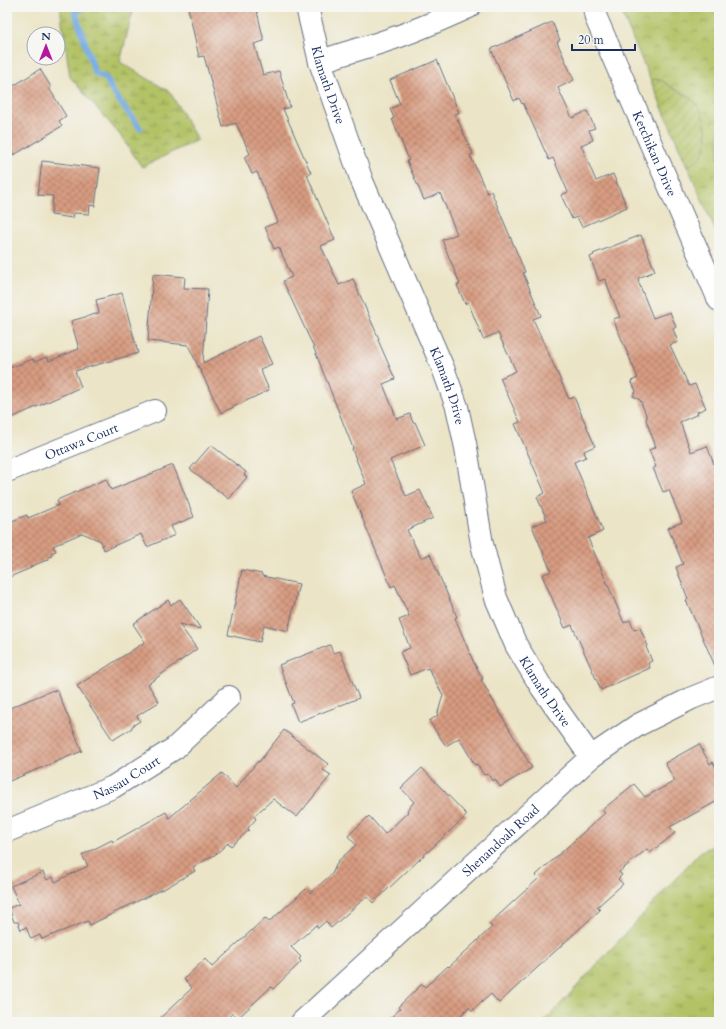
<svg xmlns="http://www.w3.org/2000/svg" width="726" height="1029" font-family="Cardo,serif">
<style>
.grass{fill:url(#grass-tufts);stroke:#667862}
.wetland{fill:url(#wetland-marsh);stroke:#667862}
.park{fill:url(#park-crowns);stroke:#667862}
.garden{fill:url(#garden-furrows);stroke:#667862}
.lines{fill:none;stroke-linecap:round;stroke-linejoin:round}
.stream{stroke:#76abe3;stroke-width:6}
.building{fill:url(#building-cross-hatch)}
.minor-casing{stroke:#646e82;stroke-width:24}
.minor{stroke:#fff;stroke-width:22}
.labels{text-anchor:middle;stroke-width:3;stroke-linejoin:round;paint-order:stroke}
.street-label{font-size:13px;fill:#1b2f5e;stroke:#f6f6f2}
</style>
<defs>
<pattern id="grass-tufts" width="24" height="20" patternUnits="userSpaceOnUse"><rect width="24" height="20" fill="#b2c265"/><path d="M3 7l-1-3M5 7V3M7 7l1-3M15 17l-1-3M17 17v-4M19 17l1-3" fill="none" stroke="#909e56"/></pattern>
<pattern id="wetland-marsh" width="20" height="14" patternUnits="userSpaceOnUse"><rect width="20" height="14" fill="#b2c265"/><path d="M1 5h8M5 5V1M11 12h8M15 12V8" fill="none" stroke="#909e56"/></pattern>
<pattern id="park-crowns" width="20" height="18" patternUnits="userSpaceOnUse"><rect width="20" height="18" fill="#b2c265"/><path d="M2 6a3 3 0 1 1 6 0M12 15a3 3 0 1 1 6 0" fill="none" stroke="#909e56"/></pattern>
<pattern id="garden-furrows" width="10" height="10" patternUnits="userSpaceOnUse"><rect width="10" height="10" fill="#b2c265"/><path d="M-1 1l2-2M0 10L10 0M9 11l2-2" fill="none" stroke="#909e56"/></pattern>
<pattern id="building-cross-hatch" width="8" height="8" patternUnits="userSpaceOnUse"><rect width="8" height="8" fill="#d89c81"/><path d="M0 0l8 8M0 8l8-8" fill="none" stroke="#ae806d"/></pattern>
</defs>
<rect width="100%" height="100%" fill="#f6f6f2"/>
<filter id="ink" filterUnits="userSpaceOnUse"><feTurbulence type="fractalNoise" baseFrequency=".025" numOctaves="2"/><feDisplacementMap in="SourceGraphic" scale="8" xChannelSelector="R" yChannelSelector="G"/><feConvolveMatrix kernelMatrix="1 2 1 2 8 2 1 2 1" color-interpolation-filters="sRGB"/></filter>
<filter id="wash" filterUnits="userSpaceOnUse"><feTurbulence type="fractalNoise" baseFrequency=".012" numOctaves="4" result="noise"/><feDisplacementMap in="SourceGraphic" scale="16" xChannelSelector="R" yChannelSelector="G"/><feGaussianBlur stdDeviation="0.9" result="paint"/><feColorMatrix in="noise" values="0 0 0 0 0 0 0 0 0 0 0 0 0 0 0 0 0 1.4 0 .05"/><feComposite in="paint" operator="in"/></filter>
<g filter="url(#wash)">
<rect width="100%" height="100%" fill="#ebe4c6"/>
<path class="grass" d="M719 843V1022H543L558 1007 700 852Z"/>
<path class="wetland" d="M60 7H134L120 62 170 92 197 140 142 167 120 135 70 77Z"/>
<path class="park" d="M619 7H719V239L620 9Z"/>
<path class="garden" d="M656 79 661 80C666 83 670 86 674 89 680 92 688 95 693 100 705 112 712 139 702 155 698 160 693 163 687 166L651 81Z
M719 220V239L712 223Z"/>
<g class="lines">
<path class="stream" d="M85 7 75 12 95 73 107 79 112 91 140 128"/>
</g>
<g id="blocks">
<path class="building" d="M188 7H256L264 41 254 44 263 75 279 71 290 107 283 109 311 173 307 175 335 240 321 246 339 285 353 279 379 339 378 340 395 379 383 384 397 419 410 414 413 423 415 422 425 445 390 460 406 496 420 490 433 518 407 530 421 558 430 554 457 617 455 618 474 663 483 679 481 680 532 768 500 787 495 779 492 781 488 774 484 775 477 764 475 765 459 738 446 746 429 721 437 716 443 695 428 668 410 675 400 652 410 648 399 620 409 616 395 585 391 587 351 491 366 484 352 449 353 448 340 415 313 346 283 281 292 277 279 247 274 249 265 227 278 222 257 172 252 174 244 157 250 154 236 123 223 127 204 56 199 57Z
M552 22 560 40 557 42 574 80 558 88 572 118 587 111 595 128 589 130 593 140 581 145 596 181 613 174 627 207 582 227 577 217 572 219 561 195 568 192 553 158 549 160 523 103 522 104 519 98 514 101 491 49Z
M437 60 459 113 455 114 473 154 470 155 487 193 491 191 525 272 523 273 541 316 533 319 569 399 574 397 595 446 584 451 586 457 574 462 603 531 588 538 624 623 630 620 634 630 640 628 648 646 646 647 652 661 648 663 650 668 601 690 572 625 565 628 542 575 551 571 532 526 547 520 537 497 545 493 515 424 520 422 500 378 516 371 498 333 483 339 468 302 465 304 457 285 460 284 442 240 457 234 440 193 424 200 407 161 409 160 392 119 394 118 390 109 400 104 390 80Z
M40 69 51 87 49 88 66 116 59 121 62 126 14 155 7 143V90Z
M42 161 100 168 95 206 90 205 89 214 74 213 73 218 51 215 53 196 38 195Z
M641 235 655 271 638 278 639 280 638 281 653 318 670 312 676 327 673 329 678 342 670 345 689 386 695 384 706 408 697 412 698 414 680 422 691 452 707 446 719 477V675L686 600 688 599 676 567 683 564 668 528 682 522 669 490 663 492 653 468 656 467 649 450 656 447 646 420 647 417 640 400 633 396 636 391 631 381 638 378 613 319 620 317 605 279 599 281 590 257 594 255 593 254Z
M153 274 185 277 184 288 208 289 203 363 259 336 272 364 260 369 269 390 221 413 188 345 148 341Z
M122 293 138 353 75 371 81 387 7 420V369L33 359 34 362 47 357 49 361 79 349 71 321 99 313 96 300Z
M211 445 246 472 244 475 247 477 229 499 190 469Z
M173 465 194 517 171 526 175 535 147 547 141 534 104 550 101 541 82 533 53 546 56 551 51 553 52 556 48 557 49 559 30 567 31 568 7 578V523L27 515 28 518 59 505 57 500 106 479 111 490Z
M242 570 262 574V576L299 584 288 631 264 625 260 642 228 635Z
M180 599 201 629 179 624 197 649 148 684 159 702 137 716 140 721 132 726V728L113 740 77 686 145 642 133 624 168 600 171 605Z
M330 645 333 653 340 651 359 698 298 722 291 704 294 703 279 665Z
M53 690V691L57 690 82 751 7 782V709Z
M284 730 328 764 323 770 331 775 297 817 273 799 254 816 256 819 248 828 249 830 231 846 228 843 216 854 193 867 195 871 162 890V889L90 925 88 921 42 939 40 935 31 939 26 927 21 930 18 922H14L9 908 19 904 11 886 43 872 47 880 53 877 55 882 88 866 82 855 112 840 113 842 166 812 169 818 222 773 236 788 258 761 259 762Z
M699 744 710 764 713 762 719 773V800L670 827 675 833 650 853 647 849 619 872 622 875 618 879 623 884 597 907 600 910 499 1003 491 994 472 1011 469 1007 454 1022H386L400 1009 398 1007 422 984 425 987 448 966 449 967 492 927 489 924 538 879 535 876 605 813 602 810 634 784 645 797 675 781 665 763Z
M422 768 467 815 373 903 367 896 331 928 326 921 318 928 316 925 291 947 301 957 299 959 301 962 273 989 271 987 238 1018 233 1013 223 1022H156L192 988 184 979 205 959 212 967 265 918 269 922 306 889 310 893 332 874 338 861 356 845 348 836 369 816 385 834 408 812 407 810 414 802 401 788Z"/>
</g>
</g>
<g filter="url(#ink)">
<use href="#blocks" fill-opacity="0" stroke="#646e82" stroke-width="1"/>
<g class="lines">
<g class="minor-casing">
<g id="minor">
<path id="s1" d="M307 7 320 62 362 181 443 368 457 407 466 448 482 544 496 598 516 645 542 688 591 757"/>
<path id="s2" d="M594 7 596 18 719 300"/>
<path d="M320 62C342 53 366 48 388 40 416 31 442 19 469 7"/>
<path id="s3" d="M7 471 155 411"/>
<path id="s4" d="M7 831 113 787 175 748 229 697"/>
<path id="s5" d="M302 1022 591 757 638 725 692 698 719 687"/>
</g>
</g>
<use href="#minor" class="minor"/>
</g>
</g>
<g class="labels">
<g class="street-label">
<text dy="5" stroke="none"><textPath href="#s1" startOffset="81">Klamath Drive</textPath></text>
<text dy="5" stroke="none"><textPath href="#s2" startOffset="159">Ketchikan Drive</textPath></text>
<text dy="5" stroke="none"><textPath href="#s1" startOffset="405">Klamath Drive</textPath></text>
<text dy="5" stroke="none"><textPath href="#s3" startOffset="80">Ottawa Court</textPath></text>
<text dy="5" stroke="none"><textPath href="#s1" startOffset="729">Klamath Drive</textPath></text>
<text dy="5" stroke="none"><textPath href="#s4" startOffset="131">Nassau Court</textPath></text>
<text dy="5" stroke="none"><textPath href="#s5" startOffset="269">Shenandoah Road</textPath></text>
</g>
</g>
<rect width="726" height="1029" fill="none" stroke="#f6f6f2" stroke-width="24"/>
<g transform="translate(46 46)"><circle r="19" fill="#f6f6f2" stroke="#9ea6b7"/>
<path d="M0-3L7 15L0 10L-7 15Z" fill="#b5179e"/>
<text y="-6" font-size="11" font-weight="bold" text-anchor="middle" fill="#1b2f5e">N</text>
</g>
<path d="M572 44v6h63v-6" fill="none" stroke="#1b2f5e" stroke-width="2"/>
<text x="578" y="44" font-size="12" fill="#1b2f5e" stroke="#f6f6f2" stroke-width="3" paint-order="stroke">20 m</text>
</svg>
